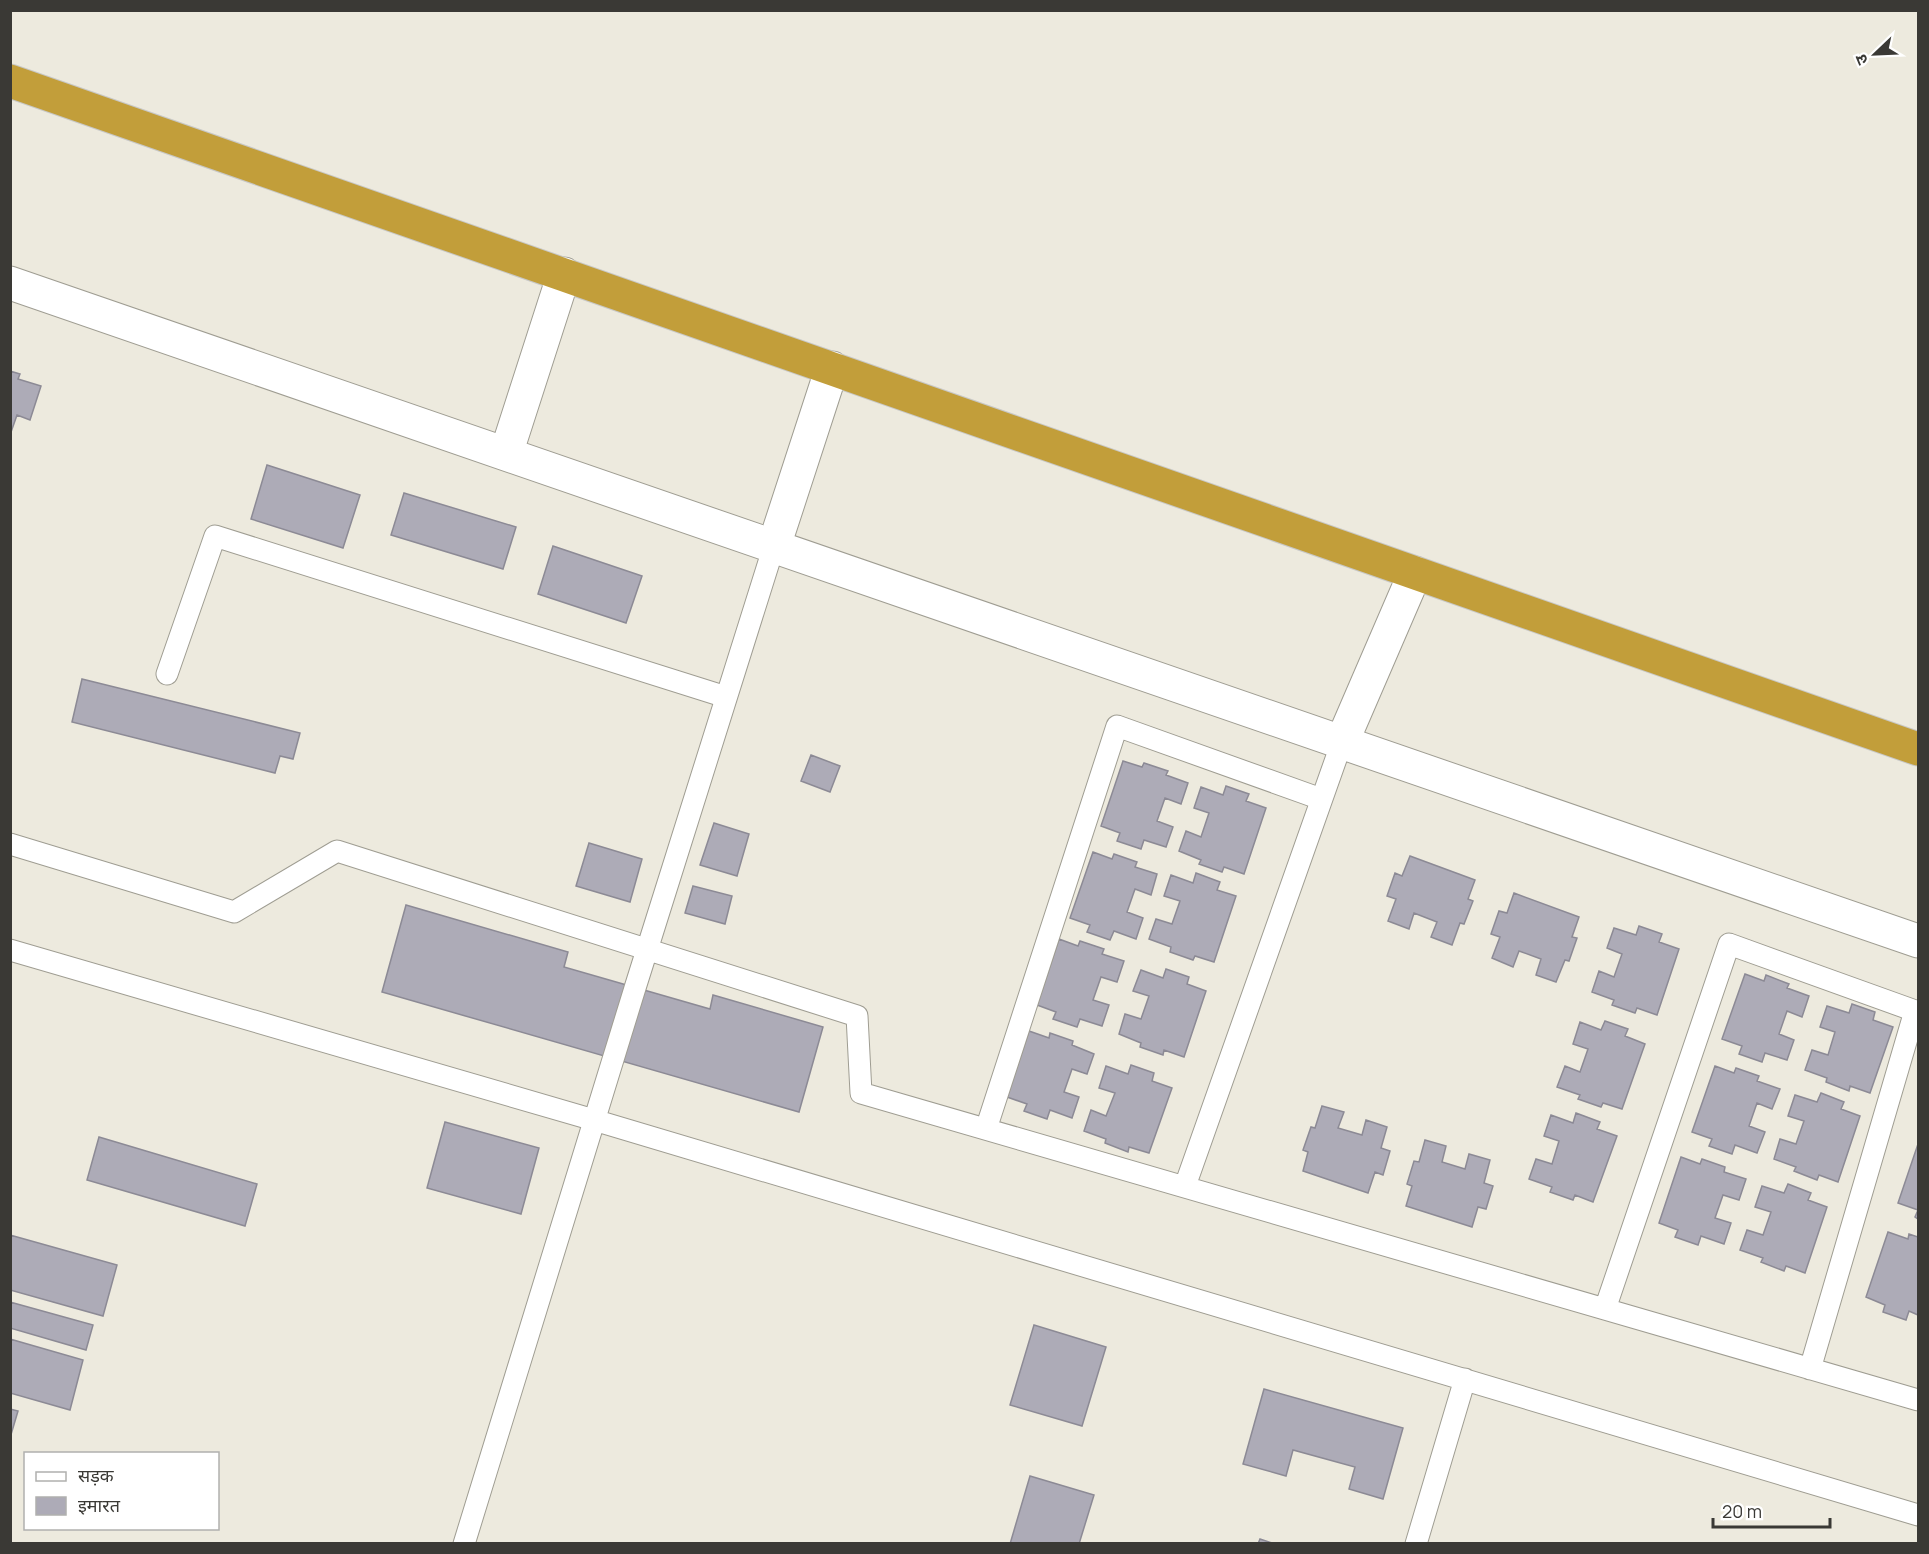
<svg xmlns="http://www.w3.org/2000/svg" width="1929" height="1554" font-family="Manrope,'Noto Sans Devanagari',sans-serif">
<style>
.building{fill:#adabb7;stroke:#8c8a95;stroke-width:1.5}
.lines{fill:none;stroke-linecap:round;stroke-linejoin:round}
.service-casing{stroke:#9f9d92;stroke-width:23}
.minor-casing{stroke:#9f9d92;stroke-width:35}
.trunk-casing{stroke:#c8c8c6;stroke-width:35}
.service{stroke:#fff;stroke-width:21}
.minor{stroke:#fff;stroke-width:33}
.trunk{stroke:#c29e3a;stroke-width:33}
</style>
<rect width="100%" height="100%" fill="#edeade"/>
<path class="building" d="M10 371 20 374 18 379 41 386 30 420 17 415 10 435Z
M267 465 360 495 343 548 251 519Z
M404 493 516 527 503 569 391 535Z
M553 546 642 576 626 623 538 594Z
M82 679 300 733 293 759 280 756 275 773 72 722Z
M811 755 840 766 830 792 801 781Z
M1123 761 1142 767 1144 763 1168 771 1166 775 1188 783 1181 804 1165 798 1157 821 1173 827 1166 847 1144 840 1141 849 1117 841 1120 833 1101 826Z
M1226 786 1249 794 1246 801 1266 808 1244 874 1224 867 1222 872 1199 864 1201 860 1179 851 1186 831 1201 837 1209 813 1194 808 1201 787 1223 795Z
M714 823 749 834 737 876 700 865Z
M589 843 642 859 630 902 576 886Z
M1093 852 1112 859 1114 854 1137 862 1135 867 1157 874 1151 895 1135 889 1127 912 1143 918 1136 939 1114 931 1110 940 1087 932 1090 925 1070 918Z
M1410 856 1475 880 1468 899 1473 901 1464 924 1460 923 1452 945 1431 937 1437 922 1414 913 1409 929 1388 921 1396 899 1387 896 1395 873 1402 876Z
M1196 873 1220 882 1217 890 1236 896 1214 962 1195 956 1193 960 1170 952 1171 947 1149 939 1156 919 1172 924 1180 901 1164 896 1171 875 1193 883Z
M693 886 732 896 725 924 685 913Z
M1514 893 1579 917 1572 937 1577 938 1569 961 1565 960 1556 982 1536 975 1541 959 1519 951 1513 967 1492 958 1500 937 1491 934 1499 911 1507 913Z
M406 905 568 952 564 967 710 1009 713 995 823 1027 799 1112 382 992Z
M1639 926 1662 934 1659 942 1679 949 1657 1015 1637 1008 1635 1013 1612 1005 1614 1000 1592 992 1599 971 1614 977 1622 954 1607 948 1614 928 1636 935Z
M1059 939 1078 946 1080 941 1104 949 1102 954 1124 961 1117 982 1101 977 1093 1000 1109 1005 1102 1026 1080 1019 1077 1027 1053 1019 1056 1012 1037 1005Z
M1166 969 1189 977 1187 984 1206 991 1184 1057 1164 1050 1163 1055 1140 1047 1141 1043 1119 1034 1125 1014 1141 1019 1149 996 1133 991 1141 970 1163 978Z
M1745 974 1764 981 1766 975 1789 984 1787 988 1809 996 1802 1017 1787 1011 1779 1034 1794 1040 1787 1060 1765 1053 1762 1062 1739 1054 1742 1046 1722 1039Z
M1852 1004 1875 1012 1873 1020 1893 1027 1870 1093 1850 1086 1849 1091 1826 1082 1827 1078 1805 1070 1812 1050 1828 1055 1835 1032 1820 1027 1827 1006 1849 1013Z
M1605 1021 1628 1029 1625 1036 1645 1044 1622 1109 1603 1103 1601 1107 1578 1099 1580 1095 1557 1087 1565 1066 1580 1072 1588 1049 1573 1044 1580 1022 1601 1030Z
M1029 1031 1049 1038 1050 1033 1073 1041 1072 1045 1094 1054 1087 1074 1072 1069 1064 1092 1079 1097 1072 1118 1050 1110 1047 1119 1024 1111 1027 1104 1007 1097Z
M1131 1065 1154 1073 1152 1081 1172 1088 1149 1153 1129 1147 1128 1152 1105 1143 1106 1139 1084 1131 1091 1110 1106 1116 1115 1093 1099 1088 1106 1066 1128 1074Z
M1715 1066 1734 1073 1736 1068 1759 1076 1757 1081 1780 1089 1772 1109 1757 1103 1749 1126 1765 1132 1757 1153 1735 1145 1732 1154 1709 1146 1712 1139 1692 1132Z
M1821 1093 1844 1102 1841 1109 1860 1116 1838 1182 1819 1175 1817 1180 1794 1171 1796 1167 1774 1159 1780 1139 1796 1144 1804 1121 1788 1116 1795 1095 1817 1102Z
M1322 1106 1344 1112 1338 1128 1362 1135 1366 1120 1387 1127 1381 1148 1390 1151 1383 1175 1375 1172 1368 1193 1303 1171 1308 1152 1303 1150 1311 1127 1315 1128Z
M1576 1113 1600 1122 1597 1129 1617 1136 1593 1202 1575 1195 1573 1200 1550 1192 1552 1187 1529 1179 1536 1159 1552 1164 1559 1141 1544 1136 1551 1115 1573 1123Z
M445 1122 539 1148 521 1214 427 1188Z
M99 1137 257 1184 245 1226 87 1180Z
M1425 1140 1446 1146 1442 1162 1465 1169 1469 1154 1490 1160 1484 1183 1493 1186 1486 1209 1478 1207 1472 1227 1406 1206 1412 1186 1407 1184 1414 1161 1419 1162Z
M1918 1144V1219L1915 1217 1918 1210 1898 1203Z
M1681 1157 1700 1164 1702 1159 1725 1167 1724 1172 1746 1179 1739 1200 1723 1195 1715 1218 1731 1223 1724 1244 1701 1236 1698 1245 1675 1237 1678 1230 1659 1223Z
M1788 1184 1811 1193 1808 1200 1827 1207 1805 1273 1786 1266 1784 1271 1761 1262 1763 1258 1740 1250 1747 1230 1763 1235 1771 1212 1755 1207 1762 1186 1784 1193Z
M1888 1232 1908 1239 1909 1234 1918 1237V1315L1909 1311 1906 1320 1883 1312 1885 1305 1866 1297Z
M10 1235 117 1265 103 1316 10 1290Z
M10 1302 93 1325 86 1350 10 1328Z
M1034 1325 1106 1347 1082 1426 1010 1405Z
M10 1339 83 1360 70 1410 10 1393Z
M1264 1389 1403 1428 1383 1499 1349 1489 1355 1467 1293 1450 1286 1476 1243 1464Z
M10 1409 18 1411 10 1438Z
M1030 1476 1094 1495 1079 1544H1010Z
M1260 1539 1275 1544H1258Z"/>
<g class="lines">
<g class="service-casing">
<path id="service" d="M167 674 215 536 726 697
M10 844 234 912 337 851 857 1016 861 1093 1918 1400
M10 950 594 1120 1918 1515
M986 1129 1117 726 1321 799
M1185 1186 1342 742
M1605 1309 1729 944 1918 1012
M1810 1369 1915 1011
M464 1544 635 988 774 546
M1416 1544 1465 1379"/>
</g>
<g class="minor-casing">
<path id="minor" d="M10 283 1918 941
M506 454 564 274
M774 546 832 368
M1342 742 1415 573"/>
</g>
<g class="trunk-casing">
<path id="trunk" d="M10 81 1918 749"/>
</g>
<use href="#service" class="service"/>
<use href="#minor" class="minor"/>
<use href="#trunk" class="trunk"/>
</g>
<rect width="1929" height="1554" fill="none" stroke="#3a3935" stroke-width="24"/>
<rect x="24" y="1452" width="195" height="78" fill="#ffffff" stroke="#b0b0ae" stroke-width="1.5"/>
<rect x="36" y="1472" width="30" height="9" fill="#ffffff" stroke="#b0b0ae" stroke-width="1.5"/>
<text x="78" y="1482" font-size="18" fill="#3a3935">सड़क</text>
<rect x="36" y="1497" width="30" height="18" fill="#adabb7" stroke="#b0b0ae" stroke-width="1.5"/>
<text x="78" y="1512" font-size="18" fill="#3a3935">इमारत</text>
<g transform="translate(1875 54) rotate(247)" stroke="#ffffff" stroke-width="4.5" paint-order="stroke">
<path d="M0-4.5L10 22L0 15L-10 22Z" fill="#3a3935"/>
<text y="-9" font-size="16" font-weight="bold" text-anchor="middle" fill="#3a3935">उ</text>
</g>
<path d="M1713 1518v9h117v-9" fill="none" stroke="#3a3935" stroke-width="3"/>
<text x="1722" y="1518" font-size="18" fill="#3a3935" stroke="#ffffff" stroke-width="4.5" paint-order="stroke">20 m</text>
</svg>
